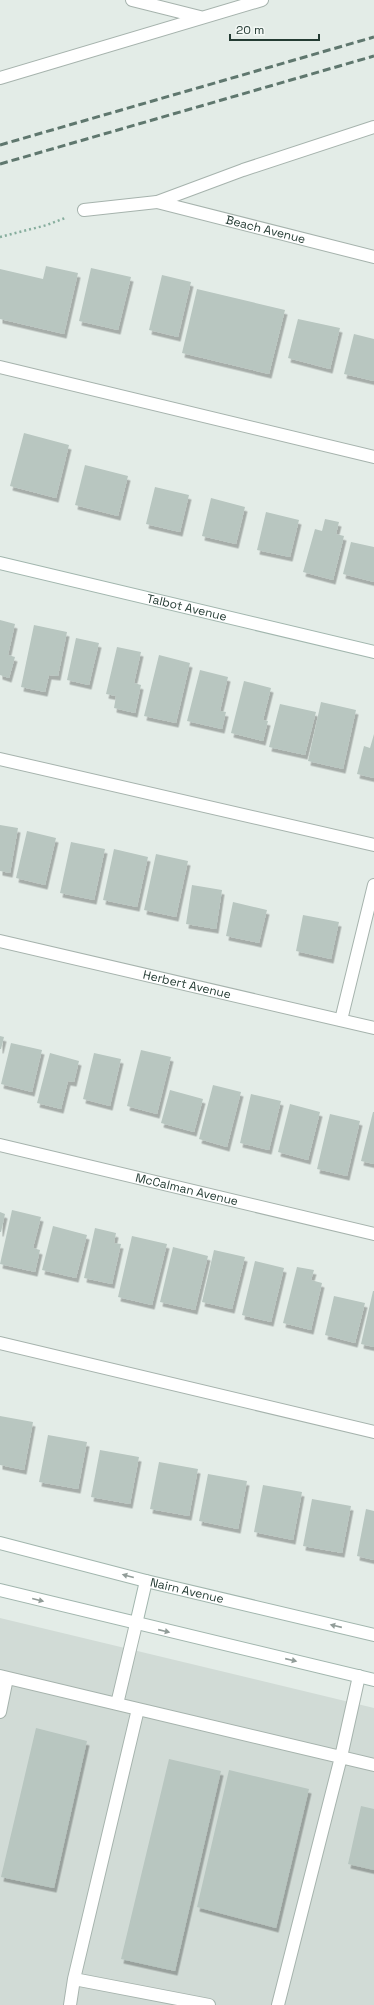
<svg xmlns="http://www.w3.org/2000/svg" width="374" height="2005" font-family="'Space Grotesk',sans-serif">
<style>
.built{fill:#d1dbd6}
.building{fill:#b8c6c0;filter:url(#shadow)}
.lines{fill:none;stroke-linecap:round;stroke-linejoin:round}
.lane-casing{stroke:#a6b3ad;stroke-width:14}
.street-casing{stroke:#a6b3ad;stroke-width:14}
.secondary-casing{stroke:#a2b6ae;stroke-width:14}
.path{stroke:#86ad9d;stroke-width:2.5;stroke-dasharray:2 3;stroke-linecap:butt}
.lane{stroke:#fff;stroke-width:12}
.street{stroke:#fff;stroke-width:12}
.secondary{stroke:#fff;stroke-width:12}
.rail{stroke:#5f776e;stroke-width:3;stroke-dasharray:8 4;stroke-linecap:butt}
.oneway{fill:#929d99}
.labels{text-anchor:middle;stroke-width:3;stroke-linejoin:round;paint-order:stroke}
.street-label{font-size:12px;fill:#243b33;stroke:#f3f8f5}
</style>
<defs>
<filter id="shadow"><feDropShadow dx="2.5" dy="4.5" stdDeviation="0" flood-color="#0004"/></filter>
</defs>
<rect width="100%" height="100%" fill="#e3ece7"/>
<path class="built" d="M0 1618 374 1708V2005H0Z"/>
<path class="building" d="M46 266 78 273 64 334 0 319V269L43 279Z
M91 268 131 277 118 330 79 321Z
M162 275 191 282 178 337 149 330Z
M197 289 285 310 269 374 182 353Z
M298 319 340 328 330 369 288 358Z
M354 334 374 339V381L344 374Z
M24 433 69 445 56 498 10 486Z
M85 465 128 476 118 516 75 505Z
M155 487 189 495 180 532 146 524Z
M211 498 245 507 236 544 202 536Z
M266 512 299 520 290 557 257 550Z
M325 519 339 522 336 534 344 536 333 580 303 572 315 529 322 531Z
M351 542 374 547V582L343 574Z
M0 620 15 624 8 655 15 657 9 678 0 675Z
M34 625 67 632 58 676 49 675 45 692 21 687Z
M76 638 99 643 89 685 67 680Z
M117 647 141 652 134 683 141 685 135 713 114 708 116 696 106 694Z
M159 655 190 663 176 723 144 716Z
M200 670 228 677 220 711 226 712 222 729 187 721Z
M244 681 271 688 263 720 268 721 263 741 231 733Z
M321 702 356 710 343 769 308 761Z
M280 704 316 712 305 755 269 747Z
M374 734V778L357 774 364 746 370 748Z
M0 825 18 828 10 873 0 871Z
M27 831 56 838 45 885 16 878Z
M71 842 105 849 94 900 60 893Z
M114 849 148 857 137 907 103 900Z
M156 854 188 861 176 917 144 910Z
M192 885 222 890 216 929 186 924Z
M233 902 267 910 259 943 226 936Z
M303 915 339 922 331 959 296 951Z
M0 1036 4 1037 1 1049H0Z
M11 1043 42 1050 32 1092 1 1084Z
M141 1050 171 1057 157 1114 127 1106Z
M50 1053 79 1061 74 1082 68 1081 61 1109 37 1103Z
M94 1053 121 1059 110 1106 83 1099Z
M213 1085 241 1092 227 1147 199 1139Z
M170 1090 203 1099 194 1132 161 1123Z
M251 1094 281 1101 269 1150 240 1143Z
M290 1104 320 1112 308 1160 278 1152Z
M373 1112H374V1164L361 1161Z
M330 1114 360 1121 347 1176 317 1169Z
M12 1210 41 1217 33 1248 40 1250 35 1272 0 1264Z
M0 1212 5 1214 1 1232H0Z
M53 1226 87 1235 76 1278 42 1270Z
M95 1228 116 1233 114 1243 121 1244 112 1284 84 1278Z
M132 1236 167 1244 152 1305 118 1297Z
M173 1247 208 1256 195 1310 160 1302Z
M214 1250 245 1257 232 1309 202 1302Z
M255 1261 284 1268 271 1322 242 1315Z
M297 1267 314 1270 311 1280 322 1283 311 1330 283 1323Z
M373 1291H374V1347L361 1344Z
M334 1296 365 1303 355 1343 325 1335Z
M0 1416 33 1422 24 1470 0 1465Z
M48 1435 87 1442 78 1489 39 1482Z
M100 1450 139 1457 130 1504 91 1497Z
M159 1462 198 1469 189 1516 150 1509Z
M208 1474 247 1481 238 1529 199 1521Z
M263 1485 302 1492 293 1540 254 1532Z
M312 1499 351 1506 342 1553 303 1546Z
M366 1509 374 1511V1560L357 1556Z
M36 1728 87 1741 54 1888 1 1877Z
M169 1759 221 1771 175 1971 121 1959Z
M229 1770 309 1789 276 1928 197 1907Z
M361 1806 374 1809V1870L348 1864Z"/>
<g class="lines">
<g class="lane-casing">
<path id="lane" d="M132 0 200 17
M0 78 262 0
M84 210 157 202 243 170 374 127
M0 367 374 457
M0 759 374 845
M341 1020 374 885
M0 1343 374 1432
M0 1676 117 1704 136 1624
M117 1704 374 1765
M0 1712 7 1678
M74 1979 209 2005
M70 2005 74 1979 138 1709
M278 2005 341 1757 359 1676"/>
</g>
<g class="street-casing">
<g id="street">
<path id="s1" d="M157 202 374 257"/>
<path id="s2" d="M0 941 374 1028"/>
<path id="s3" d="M0 1145 374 1234"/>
</g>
</g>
<g class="secondary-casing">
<g id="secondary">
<path id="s4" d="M0 563 374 652"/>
<path id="s5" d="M0 1543 146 1581 374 1635"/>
<path d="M0 1590 374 1680"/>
<path d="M136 1624 146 1581"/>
</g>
</g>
<path class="path" d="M0 237 47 225 65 218"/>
<use href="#lane" class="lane"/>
<use href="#street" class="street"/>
<use href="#secondary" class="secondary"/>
<path class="rail" d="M0 145 374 37
M0 164 374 56"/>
</g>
<defs><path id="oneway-solid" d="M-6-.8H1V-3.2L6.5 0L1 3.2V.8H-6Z"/></defs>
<g class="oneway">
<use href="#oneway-solid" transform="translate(128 1576) rotate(-165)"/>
<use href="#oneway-solid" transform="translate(38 1600) rotate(14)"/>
<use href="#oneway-solid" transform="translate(336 1626) rotate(-167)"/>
<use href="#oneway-solid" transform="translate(164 1631) rotate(13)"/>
<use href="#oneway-solid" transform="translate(291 1660) rotate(13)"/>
</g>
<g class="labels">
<g class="street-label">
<text dy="4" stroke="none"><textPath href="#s1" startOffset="112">Beach Avenue</textPath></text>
<text dy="4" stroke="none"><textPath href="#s4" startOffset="192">Talbot Avenue</textPath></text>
<text dy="4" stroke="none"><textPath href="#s2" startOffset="192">Herbert Avenue</textPath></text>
<text dy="4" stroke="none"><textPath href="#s3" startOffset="192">McCalman Avenue</textPath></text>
<text dy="4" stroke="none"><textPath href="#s5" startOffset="193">Nairn Avenue</textPath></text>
</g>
</g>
<path d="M230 34v6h89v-6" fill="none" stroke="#243b33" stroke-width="2"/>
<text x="236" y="34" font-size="12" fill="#243b33" stroke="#f3f8f5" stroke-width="3" paint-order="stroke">20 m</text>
</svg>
